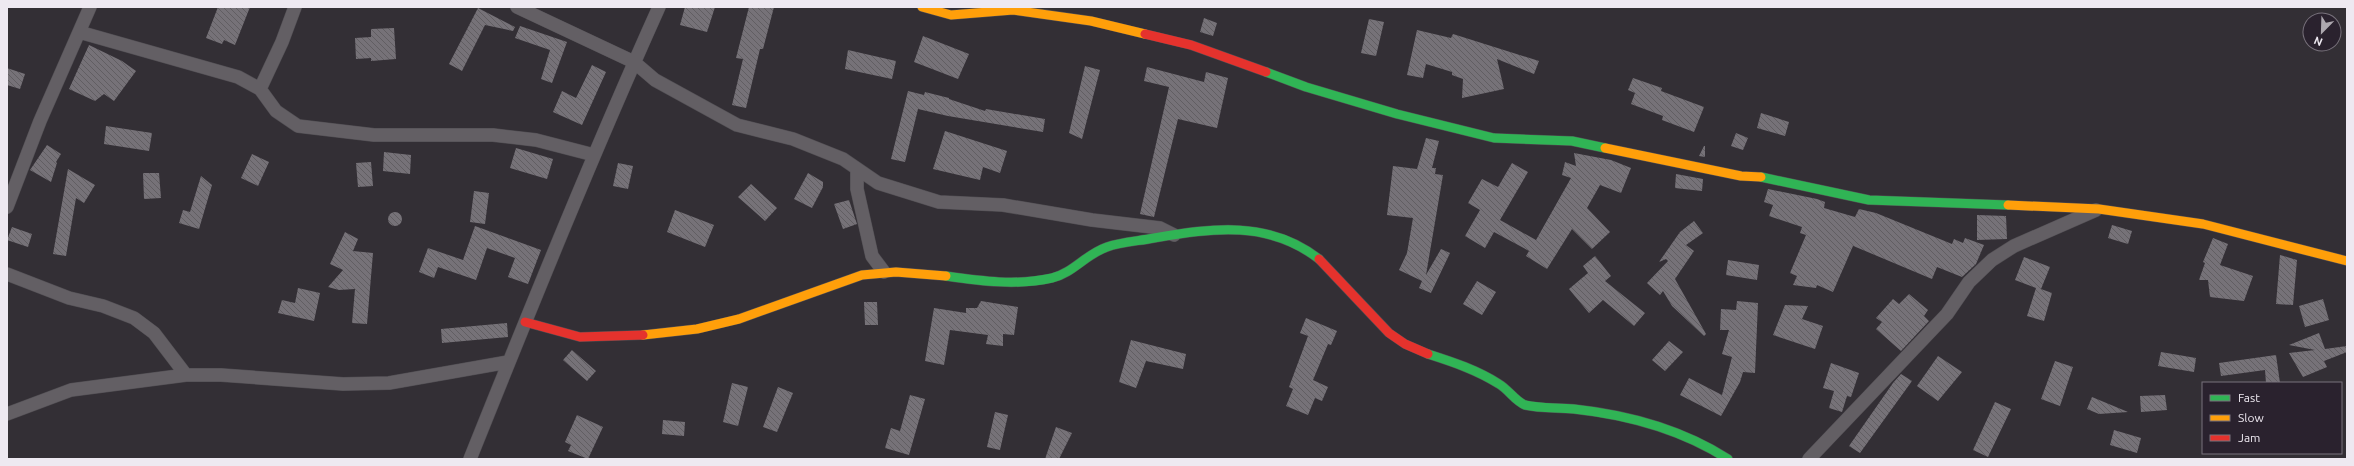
<svg xmlns="http://www.w3.org/2000/svg" width="2354" height="466" font-family="Ubuntu,sans-serif">
<style>
.building{fill:url(#building-back-hatch)}
.lines{fill:none;stroke-linecap:round;stroke-linejoin:round}
.street-casing{stroke:#514e53;stroke-width:14}
.fast-casing{stroke:#514e53;stroke-width:10}
.slow-casing{stroke:#514e53;stroke-width:10}
.jam-casing{stroke:#514e53;stroke-width:10}
.street{stroke:#635f64;stroke-width:13}
.fast{stroke:#30b455;stroke-width:9}
.slow{stroke:#ff9f0a;stroke-width:9}
.jam{stroke:#e5322d;stroke-width:9}
</style>
<defs>
<pattern id="building-back-hatch" width="6" height="6" patternUnits="userSpaceOnUse"><rect width="6" height="6" fill="#767278"/><path d="M-1 5l2 2M0 0l6 6M5-1l2 2" fill="none" stroke="#615e62"/></pattern>
</defs>
<rect width="100%" height="100%" fill="#332f35"/>
<path class="building" d="M218 7H250L235 45 224 40 222 44 206 38Z
M685 7H715L707 32 680 25Z
M749 7H774L763 49H760L746 108 732 105 743 59 736 58Z
M478 8 515 27 513 31 485 25 462 71 449 64Z
M1204 18 1217 23 1213 36 1200 32Z
M1369 19 1384 22 1376 56 1361 53Z
M520 26 567 42 552 83 541 79 550 50 515 38Z
M394 28 396 59 371 61V58L356 59 355 38 371 37V29Z
M1417 30 1451 38 1453 34 1539 61 1534 74 1497 59 1504 89 1462 98 1463 79 1452 75V72L1426 64 1423 78 1407 75Z
M923 36 969 54 958 79 914 62Z
M89 45 122 61 136 71 114 101 104 94 95 101 69 89Z
M848 50 896 61 892 79 845 69Z
M592 65 606 72 582 125 553 112 562 91 576 98Z
M1085 66 1100 70 1082 139 1069 133Z
M1147 67 1204 82 1206 72 1228 78 1217 128 1178 119 1154 217 1140 214 1169 87 1144 81Z
M7 68 25 74 20 89 7 85Z
M1633 78 1662 88 1661 91 1704 107 1694 132 1662 120 1663 116 1631 104 1635 93 1628 90Z
M908 91 924 95 925 92 949 98V99L985 111 986 109 1045 119 1043 132 948 116 918 109 905 162 891 159Z
M1761 113 1789 122 1785 136 1757 128Z
M106 126 152 133 149 151 104 144Z
M945 131 1007 151 1000 173 983 167 980 180 933 169Z
M1736 133 1748 138 1743 150 1731 146Z
M1426 138 1439 141 1432 168H1436L1435 174 1443 175 1426 275 1441 249 1450 253 1431 293 1419 288 1422 281 1399 270 1407 253 1413 218 1387 215 1393 166 1417 169Z
M47 145 61 154 56 162 57 163 51 182 30 170Z
M1704 146H1705V157L1699 156Z
M516 148 553 159 547 179 510 168Z
M384 152 411 155 410 174 383 171Z
M1574 153 1611 160 1631 168 1621 193 1600 185 1587 208 1610 232 1592 249 1572 229 1547 269 1526 256 1529 251 1494 232 1485 248 1465 236 1480 210 1468 203 1482 179 1498 187 1512 163 1528 172 1500 220 1536 240 1571 178 1562 175 1565 162 1576 166Z
M252 154 269 162 258 186 241 178Z
M371 162 373 186 358 187 356 163Z
M618 163 633 166 628 189 613 186Z
M68 169 95 185 84 203 76 198 66 256 53 254Z
M143 173H159L161 198 144 199Z
M808 173 823 182V187L812 208 794 199Z
M1676 174 1703 179 1702 191 1675 188Z
M201 176 212 185 199 229 179 223 183 210 190 212Z
M751 184 777 208 765 221 738 197Z
M1768 189 1817 199 1825 202 1824 208 1855 217 1859 209 1876 213 1952 244 1954 239 1963 243 1965 238 1984 245 1976 264 1962 277 1937 267 1932 279 1851 245 1853 246 1833 292 1817 285 1816 288 1793 285 1797 276 1790 273 1806 235 1800 233 1802 227 1769 216 1773 205 1764 202Z
M474 191 489 193 485 224 470 222Z
M849 200 857 224 843 229 834 204Z
M675 210 714 225 705 247 667 232Z
M388 219a7 7 0 1 1 14 0a7 7 0 1 1-14 0Z
M1977 215 2006 216 2007 239 1977 240Z
M1694 221 1703 233 1686 245 1694 251 1675 279 1706 334 1704 336 1672 306 1663 291 1660 295 1647 283 1668 261 1666 259 1659 262 1680 232Z
M2112 225 2132 231 2128 244 2108 238Z
M475 226 541 250 528 284 508 277 515 258 487 248 476 280 438 267 434 278 419 272 428 248 463 260Z
M12 227 32 234 28 247 7 240Z
M345 232 358 239 353 251 373 253 367 324 352 323 355 289 339 290 328 287 343 270 330 264Z
M2213 238 2228 244 2220 265 2253 276 2244 301 2210 297 2208 280H2199L2205 263 2203 262Z
M2280 255 2297 260 2293 305 2276 304Z
M1595 256 1611 276 1605 281 1645 313 1634 326 1603 300 1589 313 1569 289 1588 273 1583 266Z
M2024 257 2050 267 2041 289 2052 293 2044 321 2027 316 2036 288 2015 280Z
M1728 260 1759 265 1757 280 1726 275Z
M1477 281 1496 292 1482 315 1463 304Z
M298 288 320 293 314 321 278 313 282 300 295 303Z
M1909 294 1928 310 1924 316 1929 321 1901 351 1876 329 1882 322 1876 318 1893 299 1899 304Z
M2323 299 2329 320 2305 327 2299 306Z
M981 301 1018 307 1014 335 1003 334V346L986 344 988 335 950 330 944 365 925 361 934 308 966 313V308H977Z
M1737 301 1758 303 1755 373 1743 372 1740 382 1721 416 1680 395 1689 378 1722 395 1732 357 1722 354 1729 330H1720L1721 309 1736 310Z
M864 302H877L878 325H865Z
M1785 305 1808 306 1802 319 1823 326 1815 349 1773 335Z
M1306 318 1337 331 1331 345 1328 344 1313 380 1328 387 1322 401 1315 398 1308 415 1286 406 1293 389 1289 387 1308 336 1300 333Z
M507 323 508 337 442 343 441 329Z
M2319 333 2325 349 2347 346V352L2324 361 2327 367 2303 377 2289 353 2315 350 2289 345Z
M1131 340 1186 354 1183 369 1146 361 1136 388 1119 382Z
M1669 341 1683 352 1665 371 1652 360Z
M572 350 596 371 587 381 563 360Z
M2161 352 2196 358 2194 372 2158 366Z
M2276 355 2280 383H2266L2265 370 2221 376 2219 363Z
M1938 356 1962 372 1938 401 1917 386Z
M2055 361 2073 367 2060 406 2041 399Z
M1831 363 1859 373 1851 397 1847 396 1842 412 1829 408 1834 391 1823 388Z
M1901 374 1912 381 1860 453 1849 446 1893 383Z
M732 383 748 387 738 426 723 422Z
M778 387 793 393 777 432 763 427Z
M910 395 925 399 909 455 885 448 891 428 900 431Z
M2165 395 2167 410 2141 412 2140 396Z
M2092 397 2128 412 2099 414 2087 409Z
M1995 402 2011 409 1988 457 1973 450Z
M995 412 1008 415 1000 450 987 447Z
M577 415 603 427 588 459 568 451 571 445 565 442Z
M663 420 685 422 684 436 662 434Z
M1056 427 1072 433 1059 459H1045Z
M2114 430 2141 438 2137 453 2110 445Z"/>
<g class="lines">
<g class="street-casing">
<path id="street" d="M517 7 634 62 655 80 737 125 793 139 843 159 878 183 939 202 1003 205 1092 220 1160 228 1174 235
M79 32 238 77 260 89 276 111 298 126 374 135H493L536 140 594 155
M260 89 282 42 295 7
M857 169V189L872 256 884 272
M7 207 40 121 90 7
M7 274 69 298 103 306 134 318 154 333 186 375
M7 414 71 390 186 375H221L343 384 389 383 508 362
M470 459C531 307 592 156 659 7
M1809 459 1947 314 1969 282 1992 260 2014 246 2096 210"/>
</g>
<g class="fast-casing">
<path id="fast" d="M1266 72 1306 87 1397 114 1494 138 1572 141 1605 148
M1761 177 1869 200 2008 205
M946 276C981 281 1017 286 1052 278 1073 273 1086 254 1107 247 1121 242 1139 241 1154 238 1213 228 1269 220 1319 259
M1428 354C1453 362 1477 370 1499 384 1509 390 1515 401 1525 405 1542 409 1558 407 1574 409 1630 415 1681 429 1728 459"/>
</g>
<g class="slow-casing">
<path id="slow" d="M922 7 951 15 1013 10 1091 21 1145 34
M1605 148 1741 176 1761 177
M2008 205 2099 209 2203 224 2347 261
M643 335 697 329 739 319 862 275 896 272 946 276"/>
</g>
<g class="jam-casing">
<path id="jam" d="M1145 34 1191 45 1266 72
M1319 259 1389 333 1405 344 1428 354
M525 322 580 337 643 335"/>
</g>
<use href="#street" class="street"/>
<use href="#fast" class="fast"/>
<use href="#slow" class="slow"/>
<use href="#jam" class="jam"/>
</g>
<rect width="2354" height="466" fill="none" stroke="#eee9f1" stroke-width="16"/>
<rect x="2202" y="382" width="140" height="72" fill="#2a222e" stroke="#78727c"/>
<rect x="2210" y="395" width="20" height="6" fill="#30b455" stroke="#78727c"/>
<text x="2238" y="402" font-size="12" fill="#eee9f1">Fast</text>
<rect x="2210" y="415" width="20" height="6" fill="#ff9f0a" stroke="#78727c"/>
<text x="2238" y="422" font-size="12" fill="#eee9f1">Slow</text>
<rect x="2210" y="435" width="20" height="6" fill="#e5322d" stroke="#78727c"/>
<text x="2238" y="442" font-size="12" fill="#eee9f1">Jam</text>
<g transform="translate(2322 32) rotate(203)"><circle r="19" fill="#2a222e" stroke="#78727c"/>
<path d="M0-3L7 15L0 10L-7 15Z" fill="#ada8af"/>
<text y="-6" font-size="11" font-weight="bold" text-anchor="middle" fill="#eee9f1">N</text>
</g>
</svg>
